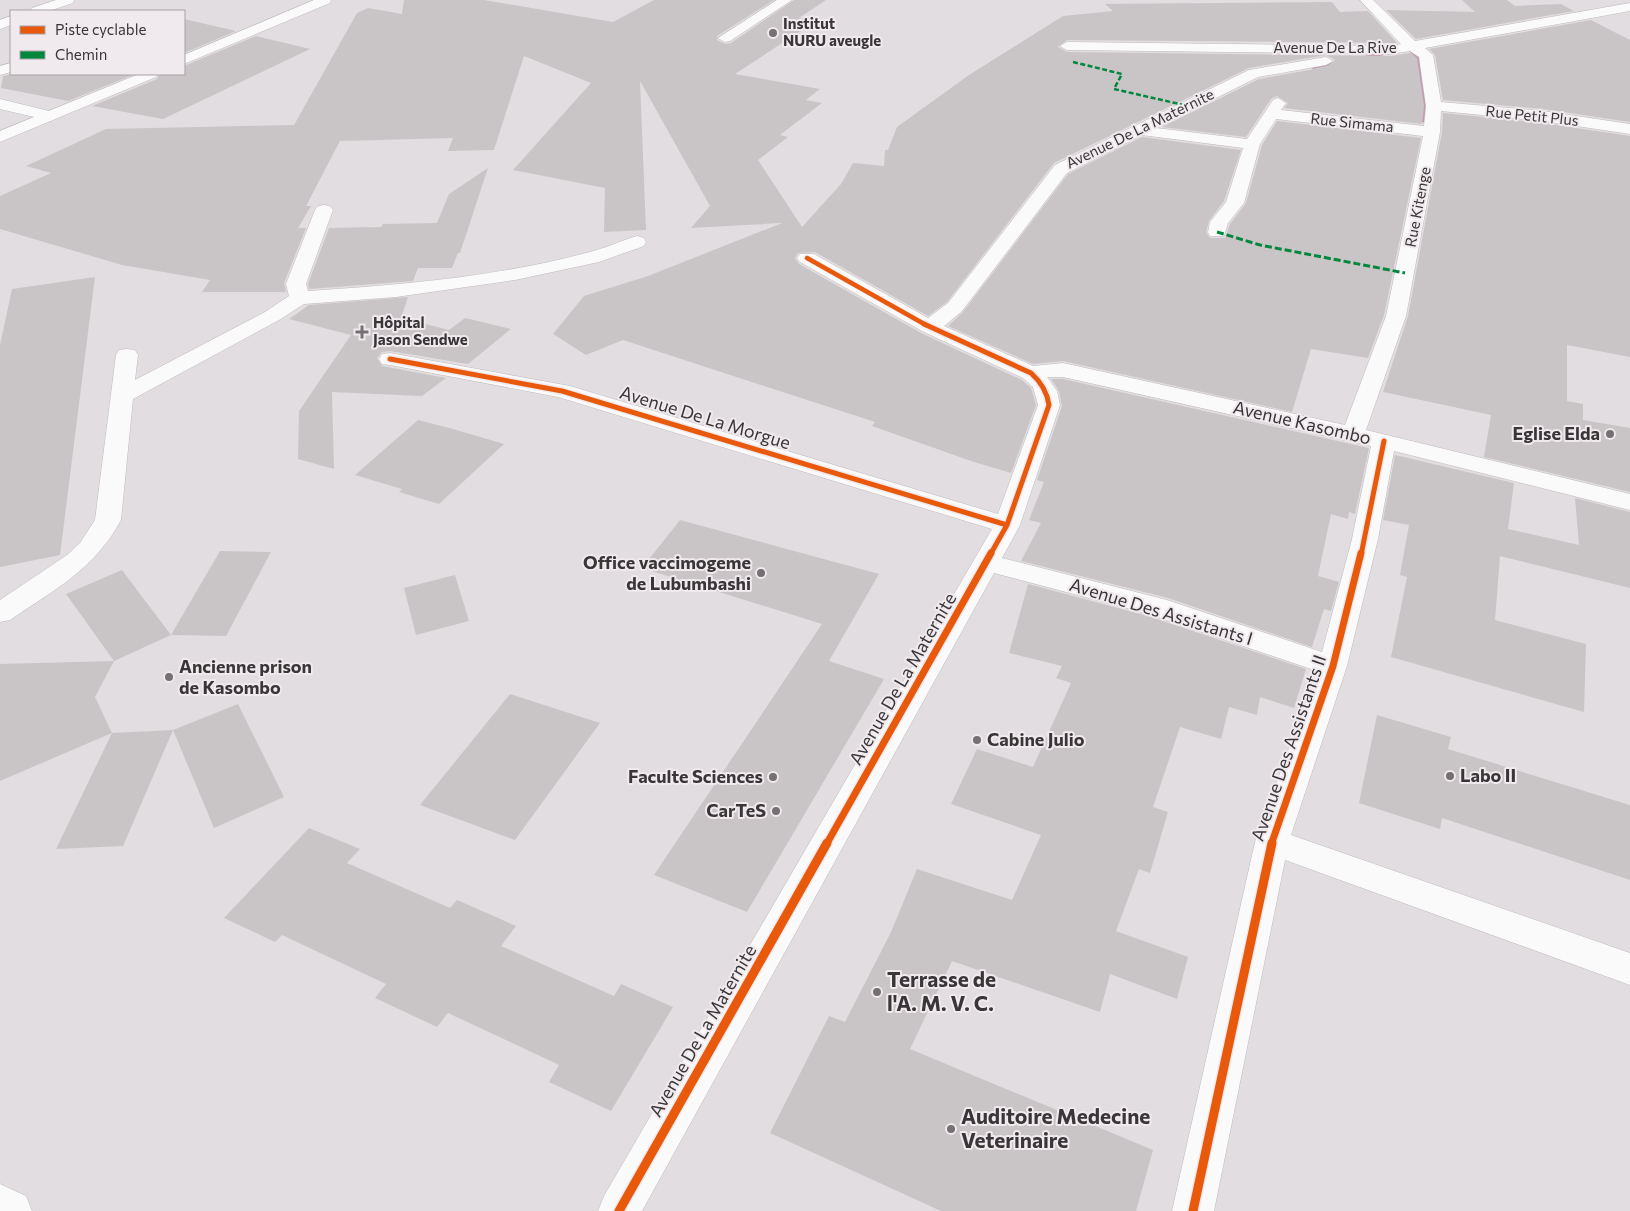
<svg xmlns="http://www.w3.org/2000/svg" width="1630" height="1211" font-family="Commissioner,sans-serif">
<style>
.lines{fill:none;stroke-linecap:round;stroke-linejoin:round}
.stream{fill:#c59bb4;fill-rule:evenodd}
.building{fill:#c9c5c7}
.minor-casing{stroke:#bfbbbd;stroke-width:1}
.major-casing{stroke:#bfbbbd;stroke-width:1}
.minor{fill:#fbfafa;fill-rule:evenodd}
.major{fill:#fbfafa;fill-rule:evenodd}
.quiet-far1{stroke:#00873e;stroke-width:2.5;stroke-dasharray:5 2.5;stroke-linecap:butt}
.quiet{stroke:#00873e;stroke-width:3;stroke-dasharray:7 3;stroke-linecap:butt}
.cycleway-far3-casing{stroke:#f0e9ed;stroke-width:6}
.cycleway-far2-casing{stroke:#f0e9ed;stroke-width:8}
.cycleway-far1-casing{stroke:#f0e9ed;stroke-width:10}
.cycleway-casing{stroke:#f0e9ed;stroke-width:12}
.cycleway-far3{stroke:#e8590c;stroke-width:4.5}
.cycleway-far2{stroke:#e8590c;stroke-width:5}
.cycleway-far1{stroke:#e8590c;stroke-width:7}
.cycleway{stroke:#e8590c;stroke-width:9}
.poi-dot{fill:#747073;stroke:#f0e9ed;stroke-width:2}
.labels{text-anchor:middle;stroke-width:4;stroke-linejoin:round;paint-order:stroke}
.far-poi-label{font-size:15px;font-weight:bold;fill:#393638;stroke:#f0e9ed;text-anchor:start}
.far-street-label{font-size:15px;fill:#393638;stroke:#f0e9ed}
.street-label{font-size:18px;fill:#393638;stroke:#f0e9ed}
.poi-label{font-size:18px;font-weight:bold;fill:#393638;stroke:#f0e9ed;text-anchor:end}
.near-poi-label{font-size:21px;font-weight:bold;fill:#393638;stroke:#f0e9ed;text-anchor:start}
</style>
<rect width="100%" height="100%" fill="#e2dde0"/>
<g class="lines">
<path class="stream" d="M1398 49 1400 52 1313 69 1310 67Z
M1409 49H1413L1422 58 1427 121 1424 123 1421 121 1416 58 1409 51Z"/>
</g>
<path class="building" d="M404 0H484L613 22 654 0H774L717 36V40L725 44 731 43 794 0H826L799 18 816 21 735 74 820 89 806 100 822 103 780 135 788 137 758 160 802 227 841 184 853 163 884 166 885 150H888L897 127 969 75 1063 16 1113 11 1105 4 1332 2 1340 12 1368 11 1397 43 1067 40 1058 47 1067 52 1391 56 1410 53 1417 58 1424 106 1422 124 1284 108 1288 103 1277 96 1271 99 1246 137 1162 127 1259 79 1326 67 1335 60 1326 55 1249 68 1054 163 947 302 928 316 815 252 798 253 795 258 799 264 921 333 1022 380 1031 388 1036 405 1011 473 971 461 872 426 875 422 623 340 586 355 553 334 584 296 648 276 782 223 691 228 710 206 640 81 646 230 604 232 605 188 513 170 591 83 524 56 494 150 448 151 453 138 340 141 306 206H311L298 228H306L284 283 286 292H202L210 280 122 265 0 229V196L51 173 26 166 106 129 294 125 357 13 368 8 402 14Z
M1462 0H1507L1515 6 1561 4 1574 11 1416 39 1386 10 1475 12Z
M184 19 236 31 184 53Z
M1591 20 1630 40V122L1543 109 1443 100 1435 55 1429 49Z
M256 36 310 49 163 119 92 106 157 79 160 74H184V66Z
M12 74H135L68 101 1 88 3 76Z
M1443 113 1543 123 1630 136V357L1567 345V401L1583 404V420L1630 428V492L1484 457 1491 415 1383 392 1408 316 1442 132Z
M1277 121 1421 138 1384 315 1368 358 1311 349 1292 412 1063 361 1033 364 948 326 963 312 1068 174 1142 137 1241 150 1224 201 1209 221 1206 232 1210 238H1225L1230 224 1246 203 1262 145Z
M488 168 460 253H458L452 268H418L413 281 309 289 308 284 329 228 381 227 383 224 437 223 449 194Z
M95 277 60 555 0 567V345L12 289Z
M408 297 401 318 449 330 465 318 511 329 468 364 390 351 382 352 377 358 382 366 446 378 422 396 332 392 334 469 298 459 299 411 351 335 289 319 309 305Z
M1051 379H1063L1369 448 1355 514 1349 512 1348 519 1331 514 1318 576 1339 582 1331 611 1324 609 1312 647 1168 598 1021 561 1041 523 1029 520 1044 482 1037 480 1062 406 1059 391Z
M418 420 453 429 504 444 439 504 399 492 402 489 355 475Z
M1395 455 1514 483 1508 529 1579 545 1575 498 1630 512V588L1500 556 1495 620 1586 644 1584 712 1391 657 1407 577 1400 575 1409 525 1383 520Z
M680 520 879 574 829 661 884 679 747 912 654 875 822 624 642 568Z
M220 551 271 552 226 636 171 635Z
M122 570 171 635 114 661 66 594Z
M455 575 469 621 416 635 404 588Z
M1028 584 1148 616 1306 669 1294 708 1260 697 1257 715 1229 707 1221 739 1180 727 1153 807 1168 812 1150 873 1139 869 1116 931 1188 957 1177 999 1110 974 1100 1012 952 961 910 1049 1153 1150 1136 1211H941L770 1133 829 1016 845 1022 891 932 917 869 1012 900 1041 835 951 804 977 749 1033 767 1071 683 1056 678 1062 666 1009 653Z
M114 661 95 697 112 733 0 781V664Z
M510 694 600 723 515 840 420 805Z
M238 704 284 797 214 828 173 730Z
M1377 715 1451 737 1448 749 1630 805V880L1442 818 1440 829 1359 803Z
M173 730 123 846 56 849 112 733Z
M309 828 360 849 347 863 450 908 457 900 516 926 501 946 614 996 621 984 673 1007 611 1111 549 1082 559 1065 448 1013 437 1027 375 998 386 984 282 935 275 942 224 918Z"/>
<g class="lines">
<g class="minor-casing">
<path id="minor" d="M56 0H74L73 3 49 11H30L32 8Z
M777 0H792L730 41 725 42 718 38Z
M1360 0H1373L1415 41 1630 3V11L1425 48 1433 55 1441 102 1543 111 1630 124V134L1543 121 1441 111 1440 132 1406 316 1366 430 1630 494V510L1394 451 1378 539 1347 666 1291 835 1630 953V985L1285 860 1214 1211H1172L1255 842 1317 671 1149 614 994 573 642 1211H598L604 1196 992 529 558 397 390 365 382 364 379 359 382 354 390 353 570 386 998 514 1038 405 1033 387 1023 378 922 331 800 262 797 258 800 254H814L928 318 948 303 1055 165 1249 70 1326 57 1333 61 1326 65 1258 77 1156 128 1247 139 1273 100 1278 98 1286 103 1281 110 1424 126 1426 106 1419 57 1410 51 1391 54 1067 50 1060 46 1067 42 1391 46 1401 44ZM1276 119 1423 136 1386 316 1345 425 1063 363 1033 366 944 326 962 311 1067 173 1142 135 1243 148 1226 202 1210 222 1208 232 1210 236H1224L1228 223 1244 203 1260 144ZM1047 377H1063L1371 446 1352 539 1322 652 1167 600 1002 558 1020 525 1060 405 1057 391Z
M11 16V25L0 29V20Z
M11 63V72L0 75V66Z
M0 99 57 113 59 116 51 121 0 109Z
M324 205 330 206 333 210 306 284 308 291C400 285 496 277 586 253 604 249 620 241 637 236L644 238 646 242 644 246 599 262 515 280 396 297 304 304 279 320 133 399 121 520C95 569 54 590 10 620L0 622V600L67 555 80 543 95 520 116 355 119 350 127 349 135 350 138 355 135 380 265 312 289 296 286 284 315 210 318 206Z"/>
</g>
<g class="major-casing">
<path id="major" d="M314 0H331L330 3 184 64V55Z
M139 74H158L156 77 0 142V131Z
M0 1184 26 1196 32 1211H0Z"/>
</g>
<use href="#minor" class="minor"/>
<use href="#major" class="major"/>
<path class="quiet-far1" d="M1073 62 1122 74 1114 89 1188 106"/>
<path class="quiet" d="M1217 232 1260 245 1405 273"/>
<g class="cycleway-far3-casing">
<path id="cycleway-far3" d="M807 258 926 325"/>
</g>
<g class="cycleway-far2-casing">
<path id="cycleway-far2" d="M924 324 1031 373C1041 382 1047 391 1049 405L1007 525 990 555
M390 359 562 391 1007 525
M1361 555 1384 441"/>
</g>
<g class="cycleway-far1-casing">
<path id="cycleway-far1" d="M826 845 991 553
M1271 845 1333 666 1361 553"/>
</g>
<g class="cycleway-casing">
<path id="cycleway" d="M619 1211 827 843
M1193 1211 1272 843"/>
</g>
<use href="#cycleway-far3" class="cycleway-far3"/>
<use href="#cycleway-far2" class="cycleway-far2"/>
<use href="#cycleway-far1" class="cycleway-far1"/>
<use href="#cycleway" class="cycleway"/>
</g>
<g class="poi-dot">
<circle cx="773" cy="33" r="5"/>
<path d="M359.5 324.5h5v5h5v5h-5v5h-5v-5h-5v-5h5z"/>
<circle cx="1610" cy="434" r="5"/>
<circle cx="761" cy="573" r="5"/>
<circle cx="169" cy="677" r="5"/>
<circle cx="977" cy="740" r="5"/>
<circle cx="1450" cy="776" r="5"/>
<circle cx="773" cy="777" r="5"/>
<circle cx="776" cy="811" r="5"/>
<circle cx="877" cy="992" r="5"/>
<circle cx="951" cy="1129" r="5"/>
</g>
<g class="labels">
<g class="far-poi-label">
<text x="783" y="29">Institut<tspan x="783" dy="17">NURU aveugle</tspan></text>
<text x="373" y="328">Hôpital<tspan x="373" dy="17">Jason Sendwe</tspan></text>
</g>
<g class="far-street-label">
<text x="1335" y="53">Avenue De La Rive</text>
<text transform="translate(1532 116) rotate(6)" y="5">Rue Petit Plus</text>
<text transform="translate(1352 123) rotate(6)" y="5">Rue Simama</text>
<text transform="translate(1140 129) rotate(-26)" y="5">Avenue De La Maternite</text>
<text transform="translate(1418 207) rotate(-79)" y="5">Rue Kitenge</text>
</g>
<g class="street-label">
<text transform="translate(705 418) rotate(17)" y="6">Avenue De La Morgue</text>
<text transform="translate(1302 423) rotate(13)" y="6">Avenue Kasombo</text>
<text transform="translate(1161 612) rotate(17)" y="6">Avenue Des Assistants I</text>
<text transform="translate(903 679) rotate(-60)" y="6">Avenue De La Maternite</text>
<text transform="translate(1289 748) rotate(-71)" y="6">Avenue Des Assistants II</text>
<text transform="translate(703 1031) rotate(-60)" y="6">Avenue De La Maternite</text>
</g>
<g class="poi-label">
<text x="1600" y="440">Eglise Elda</text>
<text x="751" y="569">Office vaccimogeme<tspan x="751" dy="21">de Lubumbashi</tspan></text>
<text x="179" y="673" text-anchor="start">Ancienne prison<tspan x="179" dy="21">de Kasombo</tspan></text>
<text x="987" y="746" text-anchor="start">Cabine Julio</text>
<text x="1460" y="782" text-anchor="start">Labo II</text>
<text x="763" y="783">Faculte Sciences</text>
<text x="766" y="817">CarTeS</text>
</g>
<g class="near-poi-label">
<text x="887" y="987">Terrasse de<tspan x="887" dy="24">l'A. M. V. C.</tspan></text>
<text x="961" y="1124">Auditoire Medecine<tspan x="961" dy="24">Veterinaire</tspan></text>
</g>
</g>
<rect x="10" y="10" width="175" height="65" fill="#f0e9ed" stroke="#a7a1a5"/>
<rect x="20" y="26" width="25" height="8" fill="#e8590c" stroke="#a7a1a5"/>
<text x="55" y="35" font-size="15" fill="#393638">Piste cyclable</text>
<rect x="20" y="51" width="25" height="8" fill="#00873e" stroke="#a7a1a5"/>
<text x="55" y="60" font-size="15" fill="#393638">Chemin</text>
</svg>
